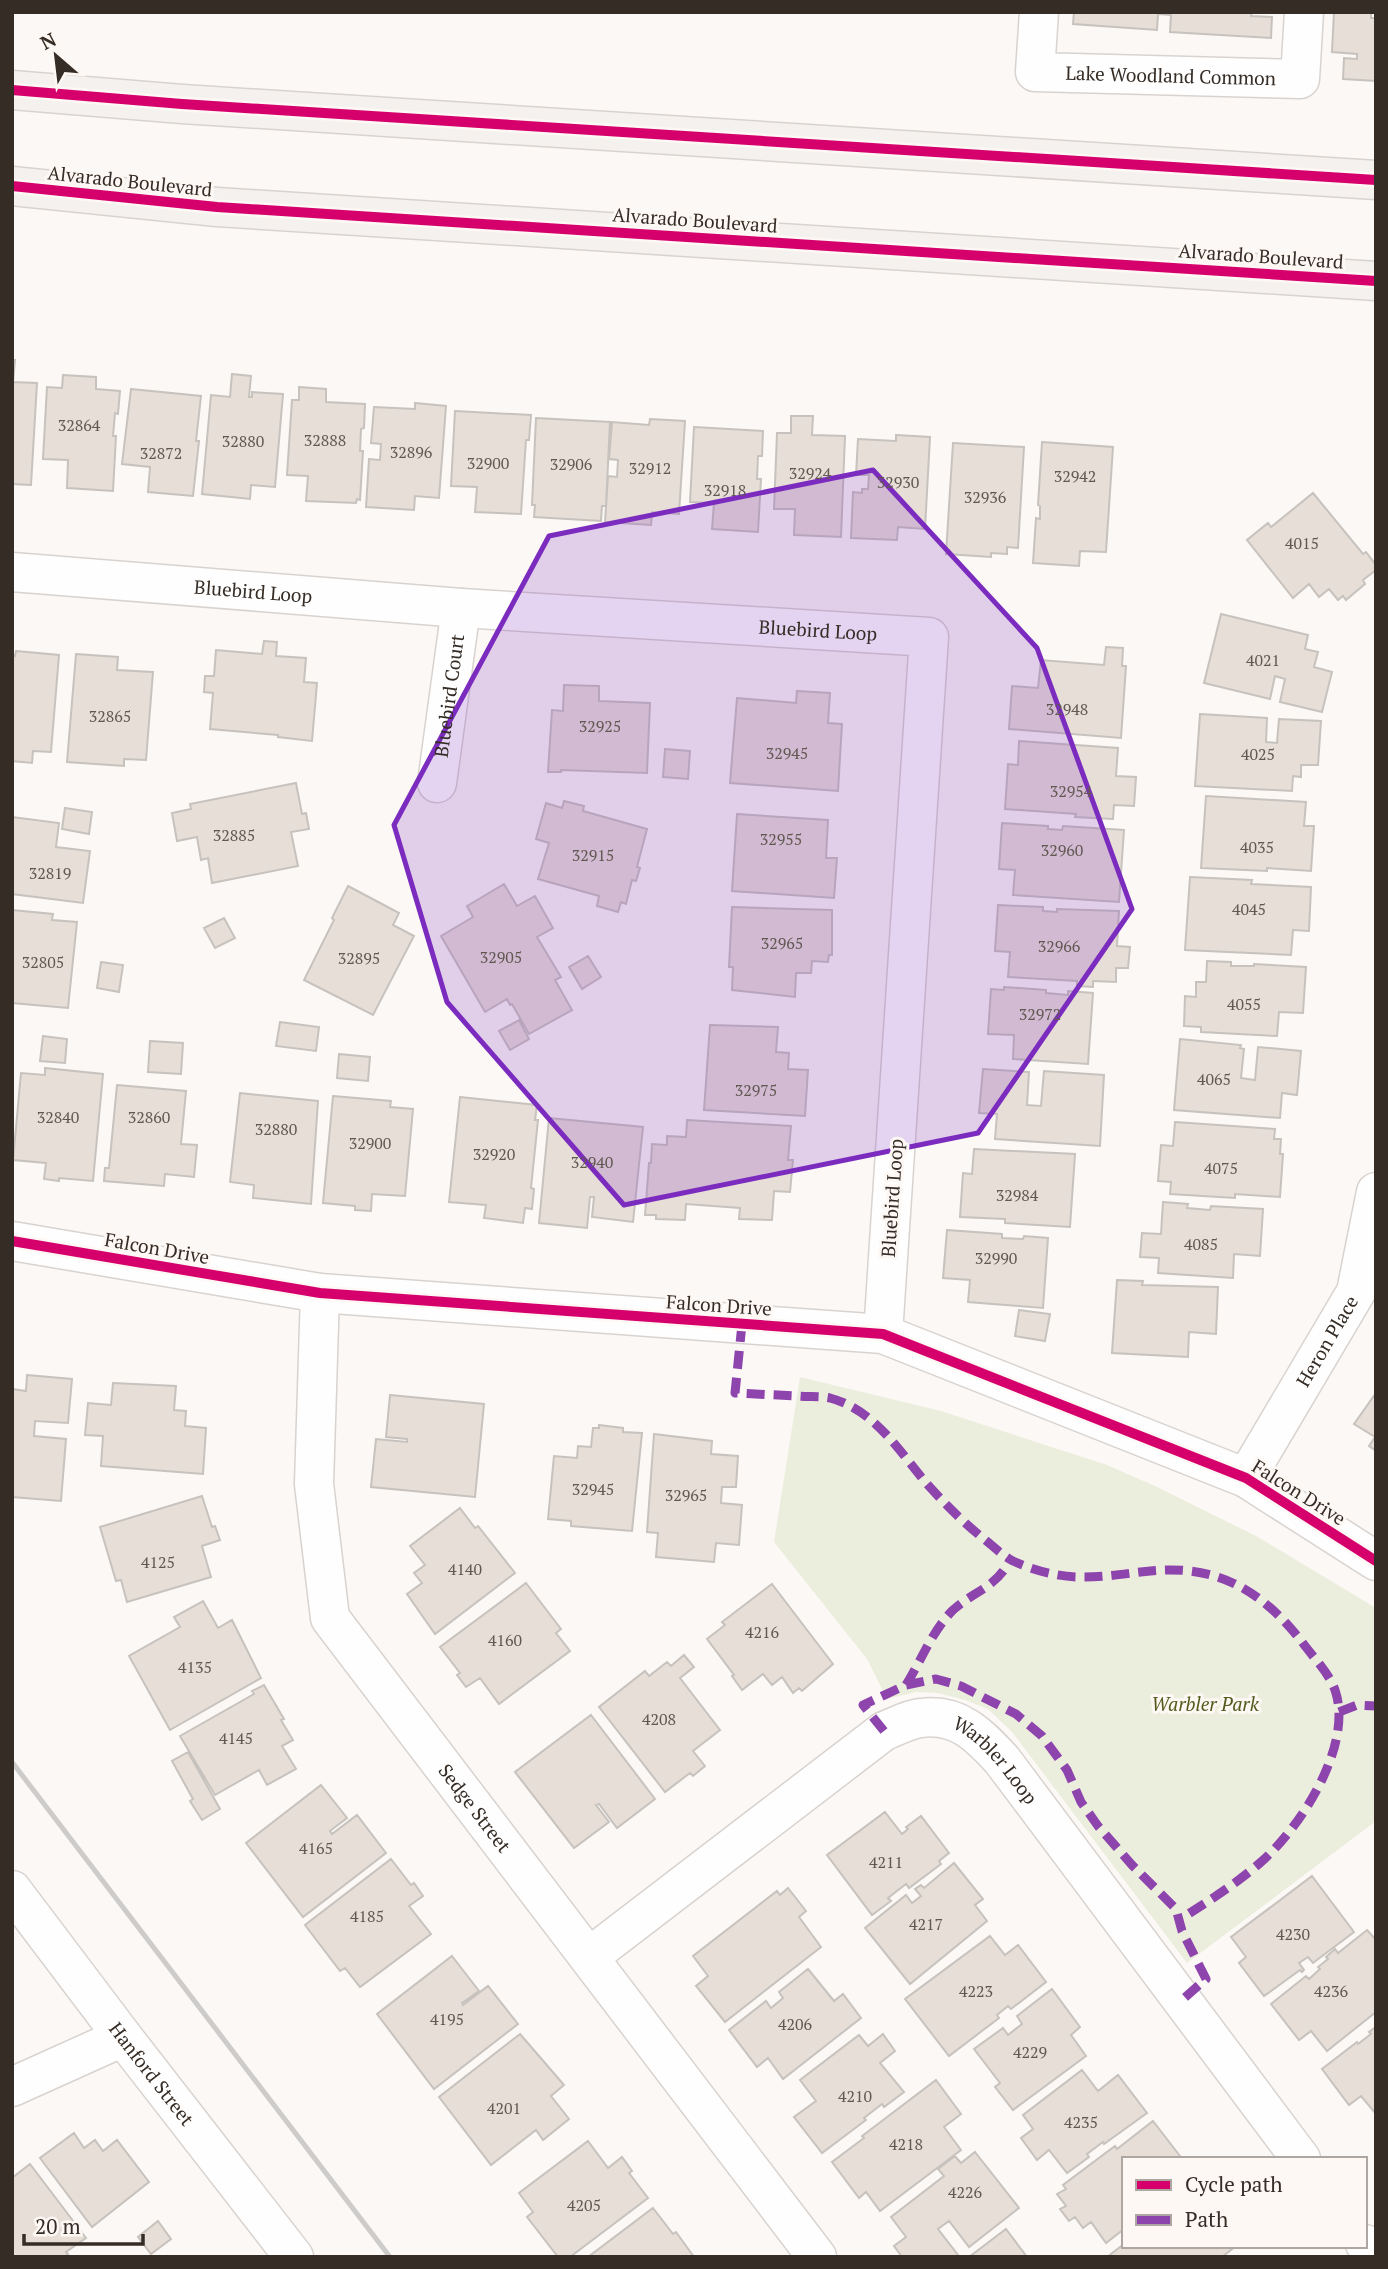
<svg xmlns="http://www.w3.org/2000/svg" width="1388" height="2269" font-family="'PT Serif',serif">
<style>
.green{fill:#eceedd}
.building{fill:#e6ded7;stroke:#c7c2bd;stroke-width:2}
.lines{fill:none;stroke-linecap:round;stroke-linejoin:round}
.minor-casing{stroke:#d9d3cf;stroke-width:41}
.secondary-casing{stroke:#d9d3cf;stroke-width:41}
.minor{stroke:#fefefe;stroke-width:38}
.secondary{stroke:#f4f1ef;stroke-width:38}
.rail{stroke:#cdcccb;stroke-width:5}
.quiet{stroke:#8e44ad;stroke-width:9;stroke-dasharray:18 9;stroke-linecap:butt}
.cycleway-casing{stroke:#fdf8f4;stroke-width:15}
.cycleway{stroke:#d6006c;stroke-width:10}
.marked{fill:#7b2cbf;fill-opacity:0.2;stroke:#7b2cbf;stroke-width:5;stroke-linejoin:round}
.labels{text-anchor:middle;stroke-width:6;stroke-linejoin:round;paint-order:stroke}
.number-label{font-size:16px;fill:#615852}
.street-label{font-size:19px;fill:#352c25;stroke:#fdf8f4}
.park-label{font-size:19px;font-style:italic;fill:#525c1d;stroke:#fdf8f4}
</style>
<rect width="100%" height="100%" fill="#fbf8f6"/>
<path class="green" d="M800 1377 941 1411 1107 1465 1155 1486 1258 1537 1376 1608V1821L1187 1963 1012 1732 988 1709 965 1700 938 1693 916 1692 887 1699 867 1659 774 1542Z"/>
<path class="building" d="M1074 12H1252L1251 16 1272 17 1271 38 1170 32 1171 15 1158 14 1157 30 1073 24Z
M1334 12H1371V18H1376V81L1343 79 1344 58 1357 59V54L1332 52Z
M12 360H15L13 382 37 383 31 485 12 484Z
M232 374 251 376 249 397H252V392L283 394 275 487 251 485 250 499 202 494 211 395 230 397Z
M63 375 96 377V389L120 391 118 414 115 413 113 436H116L113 491 67 488 68 460 43 459 47 387 62 388Z
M299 387 326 389V402L365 404 364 428 361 429 360 451H363L360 500 357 499 356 503 306 501 308 476 287 475 292 400H299Z
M131 389 201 396 196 441H199L193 496 148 492 150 467 122 464Z
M415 403 446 406 439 498 415 496 414 510 366 507 369 459 380 460 381 444 371 443 374 407 415 409Z
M455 411 531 415 529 440H526L521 514 475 512 477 487 451 486Z
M791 416H813L812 435 845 436 841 537 794 535 795 509H774L777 433H791Z
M536 418 610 422 606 506H602L601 521 534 517 535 505H532Z
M650 419 685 421 679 514 652 512 651 525 605 522 608 476 617 477 618 460 609 459 612 422 649 425Z
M694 427 763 431 762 456H758L757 479H761L758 532 712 529 714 503 690 502Z
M896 435 930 437 925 529 898 527 897 540 851 538 853 492 862 493V489H868L869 475H856L858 439 896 441Z
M1042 442 1113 447 1106 552 1080 551 1079 566 1033 563 1036 518 1040 519V506L1038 505Z
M953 443 1024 447 1018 548 1007 547V554L991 553V557L946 554Z
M1313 493 1363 554 1366 552 1376 565V570L1363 580 1365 584 1346 600 1343 596 1338 600 1329 589 1319 597 1309 584 1293 598 1247 540 1268 523 1271 527Z
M1221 614 1308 635 1305 649 1318 652 1314 667 1332 672 1322 712 1280 702 1285 679 1275 676 1270 699 1204 683Z
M264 641 277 642 276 656 306 658 304 682 317 683 312 741 278 737V735L210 729 213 693 204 692 205 676H214L216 650 262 654Z
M1106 647 1123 648 1122 666H1126L1121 738 1009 729 1012 686 1038 688 1041 660 1104 665Z
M16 651 59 655 51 752 33 751 32 763 12 761V655L15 656Z
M76 654 118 657 117 670 153 672 146 760 124 759V766L67 762Z
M564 685 599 686V701L650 703 647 773 561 770V772H548L552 710 563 711Z
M797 691 830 693 828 723 842 724 838 791 730 783 737 698 796 703Z
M1200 714 1267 718 1266 742 1277 743 1279 719 1321 721 1318 765H1301V777L1293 776 1292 791 1195 786Z
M1019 741 1118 748 1116 776 1136 777 1134 806 1114 805 1113 819 1075 817 1076 814 1005 809 1008 764 1018 765Z
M665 749 690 751 688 779 663 777Z
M296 783 302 814 306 813 309 829 291 832 298 866 212 883 208 858 201 860 197 837 177 841 172 813 191 809 190 804Z
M1206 796 1306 802 1304 826H1314L1311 871 1267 868V871L1201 868Z
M564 801 584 806 583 811 647 829 637 867 640 868 636 881 632 880 626 904 621 902 618 912 597 906 599 896 538 879 549 843 536 839 546 803 562 808Z
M65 808 92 812 89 834 62 829Z
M737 814 828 820 826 858H837L834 898 732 891Z
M12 817 59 823 56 847 90 851 83 903 12 894Z
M1002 823 1048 826V829L1062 830 1063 826 1124 830 1119 902 1013 895 1015 870 999 869Z
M1190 877 1252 880 1251 884 1311 887 1309 931 1293 930 1291 955 1185 950Z
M504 884 517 906 535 896 553 928 537 937 561 977 555 980 572 1010 529 1034 512 1004 510 1005 507 999 485 1012 441 936 473 917 467 906Z
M348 886 399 913 393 925 414 936 373 1015 304 980 334 920 332 918Z
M998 905 1043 907V911L1057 912V909L1119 911 1117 946 1130 947 1128 968H1116V982L1093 981V987L1077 986V981L1008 977 1010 952 995 951Z
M732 907 832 910V955H829L828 962 812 961 811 973H796L795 997 732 990 733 967H729Z
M12 910 53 914 52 920 77 922 68 1008 12 1003Z
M224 918 235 938 215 948 204 928Z
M588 956 601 977 582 989 569 967Z
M1207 961 1231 962V966H1254V964L1306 967 1303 1013 1279 1012 1277 1036 1201 1032V1027L1184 1026 1185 996 1196 997V982H1206Z
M101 962 123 965 119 992 97 988Z
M1004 987 1046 990V993L1068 995V991L1093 993 1088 1064 1013 1059 1014 1035 988 1034 991 989 1004 990Z
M519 1020 529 1039 510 1050 499 1031Z
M280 1022 319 1027 316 1051 276 1046Z
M710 1025 778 1027 776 1052 789 1053 788 1069 808 1070 805 1116 704 1110Z
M43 1036 67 1039 65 1063 40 1061Z
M1180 1039 1241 1045 1240 1048 1244 1049 1241 1078 1255 1080 1258 1047 1301 1051 1297 1095 1282 1093 1280 1118 1174 1110Z
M150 1041 183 1043 181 1074 148 1072Z
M339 1054 370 1057 368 1081 337 1078Z
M45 1068 103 1074 93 1181 59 1178V1181L44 1179 46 1163 13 1160 21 1073 45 1075Z
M983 1069 1029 1072 1027 1105 1041 1106 1044 1071 1104 1075 1100 1146 995 1139 997 1114 979 1113Z
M117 1085 186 1091 181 1144 197 1145 194 1177 165 1174 164 1186 104 1181 105 1168H109Z
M240 1093 318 1101 311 1204 253 1198 254 1185 230 1182Z
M333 1096 391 1101 390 1107 413 1109 405 1196 372 1194 371 1211 355 1210V1206L323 1203Z
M460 1097 537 1105 535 1120H538L531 1188 534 1189 532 1209 525 1208 523 1223 484 1218 486 1205 449 1202Z
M549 1118 643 1127 633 1222 592 1217 594 1197H590L587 1228 539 1223Z
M687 1120 791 1126 788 1160H793L790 1192 774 1191 772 1220 739 1219 740 1208 686 1204 685 1220 656 1219V1215H645L649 1163H651L652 1144 667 1145V1136L686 1137Z
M1175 1122 1275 1129 1274 1139H1281L1280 1154H1283L1280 1197 1235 1194V1198L1170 1194 1171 1182 1158 1181 1161 1145 1173 1146Z
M974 1149 1075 1154 1070 1227 1005 1223V1219L960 1217 963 1173 972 1174Z
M1163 1202 1188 1204 1187 1208 1210 1210 1211 1206 1263 1209 1260 1256 1234 1254 1233 1278 1158 1273 1159 1258 1140 1257 1142 1233 1161 1234Z
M947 1230 1002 1234V1238L1023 1239 1024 1236 1048 1238 1043 1308 968 1302 970 1280 943 1278Z
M1117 1280 1143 1281 1142 1285 1218 1287 1216 1334 1189 1332 1188 1357 1112 1353Z
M1019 1310 1050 1314 1045 1341 1015 1336Z
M27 1375 72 1379 68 1423 35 1421 34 1436 66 1439 61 1501 12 1497V1389L26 1391Z
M113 1383 176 1386 174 1410 186 1411 185 1426 206 1428 203 1474 101 1466 103 1436 85 1435 88 1403 111 1405Z
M1376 1393V1451L1369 1446 1375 1437 1354 1424Z
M390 1395 484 1404 475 1497 371 1487 376 1439 407 1442V1439L386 1437Z
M599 1425 623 1428V1432L642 1433 632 1531 571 1526V1521L548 1519 554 1456 577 1458 578 1446 591 1447 593 1428H599Z
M654 1434 712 1441 711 1454 738 1456 736 1487H722L721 1503 742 1505 739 1545 716 1543 714 1562 656 1557 658 1533 647 1532Z
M202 1496 212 1527 215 1526 220 1540 202 1546 211 1577 127 1602 121 1580 116 1581 100 1527Z
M460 1508 475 1528 478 1526 515 1573 435 1634 407 1594 422 1583 414 1573 425 1565 410 1546Z
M526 1583 561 1629 556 1633 570 1651 499 1704 480 1678 466 1687 457 1675 460 1673 440 1647Z
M772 1584 833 1664 802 1691 799 1688 793 1693 782 1677 772 1685 763 1674 742 1690 732 1676 734 1675 707 1639 725 1625 722 1622Z
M203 1601 218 1628 232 1620 261 1678 170 1730 129 1656 180 1627 174 1617Z
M684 1655 694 1667 680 1678 720 1730 693 1751 705 1766 693 1776 690 1773 665 1792 599 1707 645 1671 649 1676 667 1662 671 1666Z
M264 1685 284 1719 281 1720 293 1740 282 1746 296 1769 267 1785 259 1770 215 1795 180 1736 254 1694 252 1691Z
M591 1715 655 1799 617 1828 599 1804 596 1805 609 1822 574 1848 515 1772Z
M188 1752 220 1809 202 1820 190 1801 193 1799 172 1761Z
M321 1785 347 1818 330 1831 332 1834 357 1815 386 1853 303 1917 246 1843Z
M885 1812 902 1834 908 1829 906 1827 921 1816 949 1853 939 1861 941 1864 909 1888 906 1884 888 1898 891 1901 872 1915 827 1855Z
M391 1859 411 1885 414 1883 423 1896 409 1906 431 1934 360 1987 345 1968 340 1971 305 1925Z
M954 1863 983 1899 975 1905 987 1921 910 1984 865 1928 906 1895 912 1903 921 1896 915 1889 921 1885 924 1888Z
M1312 1876 1354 1932 1313 1963 1308 1957 1299 1963 1304 1970 1302 1972 1300 1970 1264 1996 1239 1963 1246 1957 1231 1937Z
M788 1888 806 1911 799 1917 821 1947 725 2022 696 1986 708 1976 693 1956 777 1891 780 1895Z
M1367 1930 1376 1940V2012L1327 2051 1311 2031 1299 2040 1271 2004 1306 1976 1309 1979 1320 1969 1318 1967 1328 1959 1326 1957 1335 1949 1338 1953Z
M990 1936 1005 1955 1018 1945 1046 1982 1011 2009 1008 2006 997 2015 999 2018 949 2056 905 1999Z
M452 1956 479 1991 462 2003 463 2005 488 1986 518 2024 434 2089 377 2014Z
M808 1969 834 2001 843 1994 861 2018 783 2079 768 2058 757 2067 729 2030 766 2001 771 2008 783 1998 779 1992Z
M1052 1989 1080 2027 1071 2035 1086 2056 1013 2110 995 2087 1000 2083 974 2049 1003 2028 1008 2035 1022 2024 1017 2016Z
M1376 2027V2114L1361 2096 1349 2105 1322 2069 1357 2042 1358 2044 1371 2034 1369 2032Z
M520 2034 564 2085 551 2096 569 2119 543 2140 536 2130 491 2165 439 2097Z
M883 2034 895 2051 880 2063 904 2092 884 2107 882 2104 864 2118 866 2120 822 2153 794 2117 816 2101 800 2080 859 2035 868 2046Z
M1082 2070 1098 2091 1118 2075 1147 2113 1104 2144 1103 2142 1087 2154 1089 2157 1067 2173 1049 2150 1037 2160 1021 2138 1033 2129 1023 2115Z
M936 2080 961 2114 944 2127 961 2150 880 2211 866 2192 859 2198 832 2162 864 2138 862 2136Z
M1153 2121 1180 2156 1176 2159H1124V2229L1106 2243 1091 2222 1083 2228 1075 2217 1069 2221 1060 2209 1066 2206 1057 2194 1066 2189 1063 2185 1115 2146 1117 2149Z
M74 2133 84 2148 95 2140 103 2151 117 2140 149 2182 92 2227 40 2158Z
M588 2141 608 2168 622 2157 632 2171 629 2173 648 2198 570 2257H558L527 2217 533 2212 519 2193Z
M975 2152 1019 2208 969 2247 949 2221 938 2229 958 2255 956 2257H902L894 2246 906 2237 891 2217 944 2176 938 2169 955 2156 961 2163Z
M30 2164 86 2238 66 2252 68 2254 64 2257H12V2178Z
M653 2208 673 2234 676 2232 694 2257H588Z
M158 2221 171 2239 151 2254 138 2237Z
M1006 2229 1027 2257H969Z
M1124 2244V2246H1236L1222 2257H1107Z"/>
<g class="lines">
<g class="minor-casing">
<g id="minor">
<path id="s1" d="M1039 12 1035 72 1300 79 1304 12"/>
<path id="s2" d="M12 572 461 608 929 637 883 1334"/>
<path id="s3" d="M437 783 461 608"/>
<path d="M12 1241 320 1293 883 1334 1246 1478 1376 1561"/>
<path id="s4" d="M320 1293 314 1484 330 1618 817 2257"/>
<path id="s5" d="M1246 1478 1356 1292 1376 1192"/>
<path id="s6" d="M12 1890 123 2037 294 2257"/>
<path id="s7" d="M589 1957 884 1731C895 1727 909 1719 921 1718 958 1713 979 1735 1002 1760L1301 2159"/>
<path d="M12 2087 123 2037"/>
<path d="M1365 2244 1375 2257"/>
</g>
</g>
<g class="secondary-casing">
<path id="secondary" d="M12 90 182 104 1376 180
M12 186 217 207 1376 281"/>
</g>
<use href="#minor" class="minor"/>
<use href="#secondary" class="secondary"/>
<path class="rail" d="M12 1762 390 2257"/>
<path class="quiet" d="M742 1324 735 1393C756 1394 777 1395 798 1396 809 1397 820 1396 830 1398 875 1410 899 1451 927 1484 945 1504 963 1522 984 1539 993 1546 1003 1556 1013 1561 1033 1570 1058 1577 1080 1577 1127 1578 1162 1562 1211 1575 1249 1585 1279 1612 1302 1642 1313 1657 1329 1673 1335 1690 1354 1745 1301 1827 1261 1862 1236 1884 1207 1902 1179 1920
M906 1685C921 1661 932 1631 953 1610 974 1591 997 1587 1010 1560
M1339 1712 1357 1705 1376 1706
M884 1731 863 1705 906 1685 936 1679 961 1686 1016 1714 1042 1736 1067 1770 1081 1802 1098 1826 1132 1865 1176 1909 1182 1931 1206 1979 1182 2000"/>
<g class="cycleway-casing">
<path id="cycleway" d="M12 90 182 104 1376 180
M12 186 217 207 1376 281
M12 1241 320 1293 883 1334 1246 1478 1376 1561"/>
</g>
<use href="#cycleway" class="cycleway"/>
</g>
<path class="marked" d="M873 470 1037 648 1132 909 978 1133 624 1205 447 1002 394 825 549 536Z"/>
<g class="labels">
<g class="number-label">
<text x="79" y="431">32864</text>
<text x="325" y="446">32888</text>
<text x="243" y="447">32880</text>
<text x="411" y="458">32896</text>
<text x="161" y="459">32872</text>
<text x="488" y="469">32900</text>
<text x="571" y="470">32906</text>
<text x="650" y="474">32912</text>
<text x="810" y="479">32924</text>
<text x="1075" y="482">32942</text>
<text x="898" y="488">32930</text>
<text x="725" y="496">32918</text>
<text x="985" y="503">32936</text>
<text x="1302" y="549">4015</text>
<text x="1263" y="666">4021</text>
<text x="1067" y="715">32948</text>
<text x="110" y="722">32865</text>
<text x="600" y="732">32925</text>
<text x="787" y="759">32945</text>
<text x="1258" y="760">4025</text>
<text x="1071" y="797">32954</text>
<text x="234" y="841">32885</text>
<text x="781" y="845">32955</text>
<text x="1257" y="853">4035</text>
<text x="1062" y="856">32960</text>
<text x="593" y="861">32915</text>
<text x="50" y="879">32819</text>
<text x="1249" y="915">4045</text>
<text x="782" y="949">32965</text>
<text x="1059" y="952">32966</text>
<text x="501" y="963">32905</text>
<text x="359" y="964">32895</text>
<text x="43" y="968">32805</text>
<text x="1244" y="1010">4055</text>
<text x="1040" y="1020">32972</text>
<text x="1214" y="1085">4065</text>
<text x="756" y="1096">32975</text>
<text x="58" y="1123">32840</text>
<text x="149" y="1123">32860</text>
<text x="276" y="1135">32880</text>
<text x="370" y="1149">32900</text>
<text x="494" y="1160">32920</text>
<text x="592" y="1168">32940</text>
<text x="1221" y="1174">4075</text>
<text x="1017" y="1201">32984</text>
<text x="1201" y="1250">4085</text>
<text x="996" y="1264">32990</text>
<text x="593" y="1495">32945</text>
<text x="686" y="1501">32965</text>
<text x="158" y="1568">4125</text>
<text x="465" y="1575">4140</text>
<text x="762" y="1638">4216</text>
<text x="505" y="1646">4160</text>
<text x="195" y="1673">4135</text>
<text x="659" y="1725">4208</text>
<text x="236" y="1744">4145</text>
<text x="316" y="1854">4165</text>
<text x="886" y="1868">4211</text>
<text x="367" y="1922">4185</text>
<text x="926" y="1930">4217</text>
<text x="1293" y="1940">4230</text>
<text x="976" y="1997">4223</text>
<text x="1331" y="1997">4236</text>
<text x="447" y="2025">4195</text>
<text x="795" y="2030">4206</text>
<text x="1030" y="2058">4229</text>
<text x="855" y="2102">4210</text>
<text x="504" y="2114">4201</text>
<text x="1081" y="2128">4235</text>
<text x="906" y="2150">4218</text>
<text x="965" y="2198">4226</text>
<text x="584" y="2211">4205</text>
</g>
<g class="street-label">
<text dy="7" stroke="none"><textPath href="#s1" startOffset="196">Lake Woodland Common</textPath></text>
<text transform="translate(130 181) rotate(6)" y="7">Alvarado Boulevard</text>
<text transform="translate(695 220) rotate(4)" y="7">Alvarado Boulevard</text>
<text transform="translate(1261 256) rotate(4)" y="7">Alvarado Boulevard</text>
<text dy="7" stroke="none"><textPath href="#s2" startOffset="242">Bluebird Loop</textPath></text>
<text dy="7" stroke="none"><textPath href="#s2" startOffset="808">Bluebird Loop</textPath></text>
<text dy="7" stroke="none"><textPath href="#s3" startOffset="88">Bluebird Court</textPath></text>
<text transform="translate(892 1198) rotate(-86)" y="7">Bluebird Loop</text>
<text transform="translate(157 1248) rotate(10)" y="7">Falcon Drive</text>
<text transform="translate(719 1305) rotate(4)" y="7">Falcon Drive</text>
<text dy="7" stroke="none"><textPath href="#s5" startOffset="159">Heron Place</textPath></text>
<text transform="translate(1299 1492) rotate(32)" y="7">Falcon Drive</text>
<text dy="7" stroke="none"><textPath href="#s7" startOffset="502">Warbler Loop</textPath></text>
<text dy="7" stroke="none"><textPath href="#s4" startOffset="565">Sedge Street</textPath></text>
<text dy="7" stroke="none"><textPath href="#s6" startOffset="231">Hanford Street</textPath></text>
</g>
<g class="park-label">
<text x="1205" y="1711">Warbler Park</text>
</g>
</g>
<rect width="1388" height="2269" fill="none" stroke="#352c25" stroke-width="28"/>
<rect x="1122" y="2157" width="245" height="91" fill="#fdf8f4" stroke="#ada6a1" stroke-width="2"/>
<rect x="1136" y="2180" width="35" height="10" fill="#d6006c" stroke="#ada6a1" stroke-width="2"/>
<text x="1185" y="2192" font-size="21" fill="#352c25">Cycle path</text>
<rect x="1136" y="2215" width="35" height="10" fill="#8e44ad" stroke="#ada6a1" stroke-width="2"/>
<text x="1185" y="2227" font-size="21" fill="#352c25">Path</text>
<g transform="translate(56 56) rotate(332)" stroke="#fdf8f4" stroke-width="5" paint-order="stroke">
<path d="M0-5L12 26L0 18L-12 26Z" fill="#352c25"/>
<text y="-10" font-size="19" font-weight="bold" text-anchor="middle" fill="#352c25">N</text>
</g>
<path d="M24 2234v10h119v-10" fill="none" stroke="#352c25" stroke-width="3.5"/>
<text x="35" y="2234" font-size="21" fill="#352c25" stroke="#fdf8f4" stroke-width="5" paint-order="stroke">20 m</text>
</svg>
